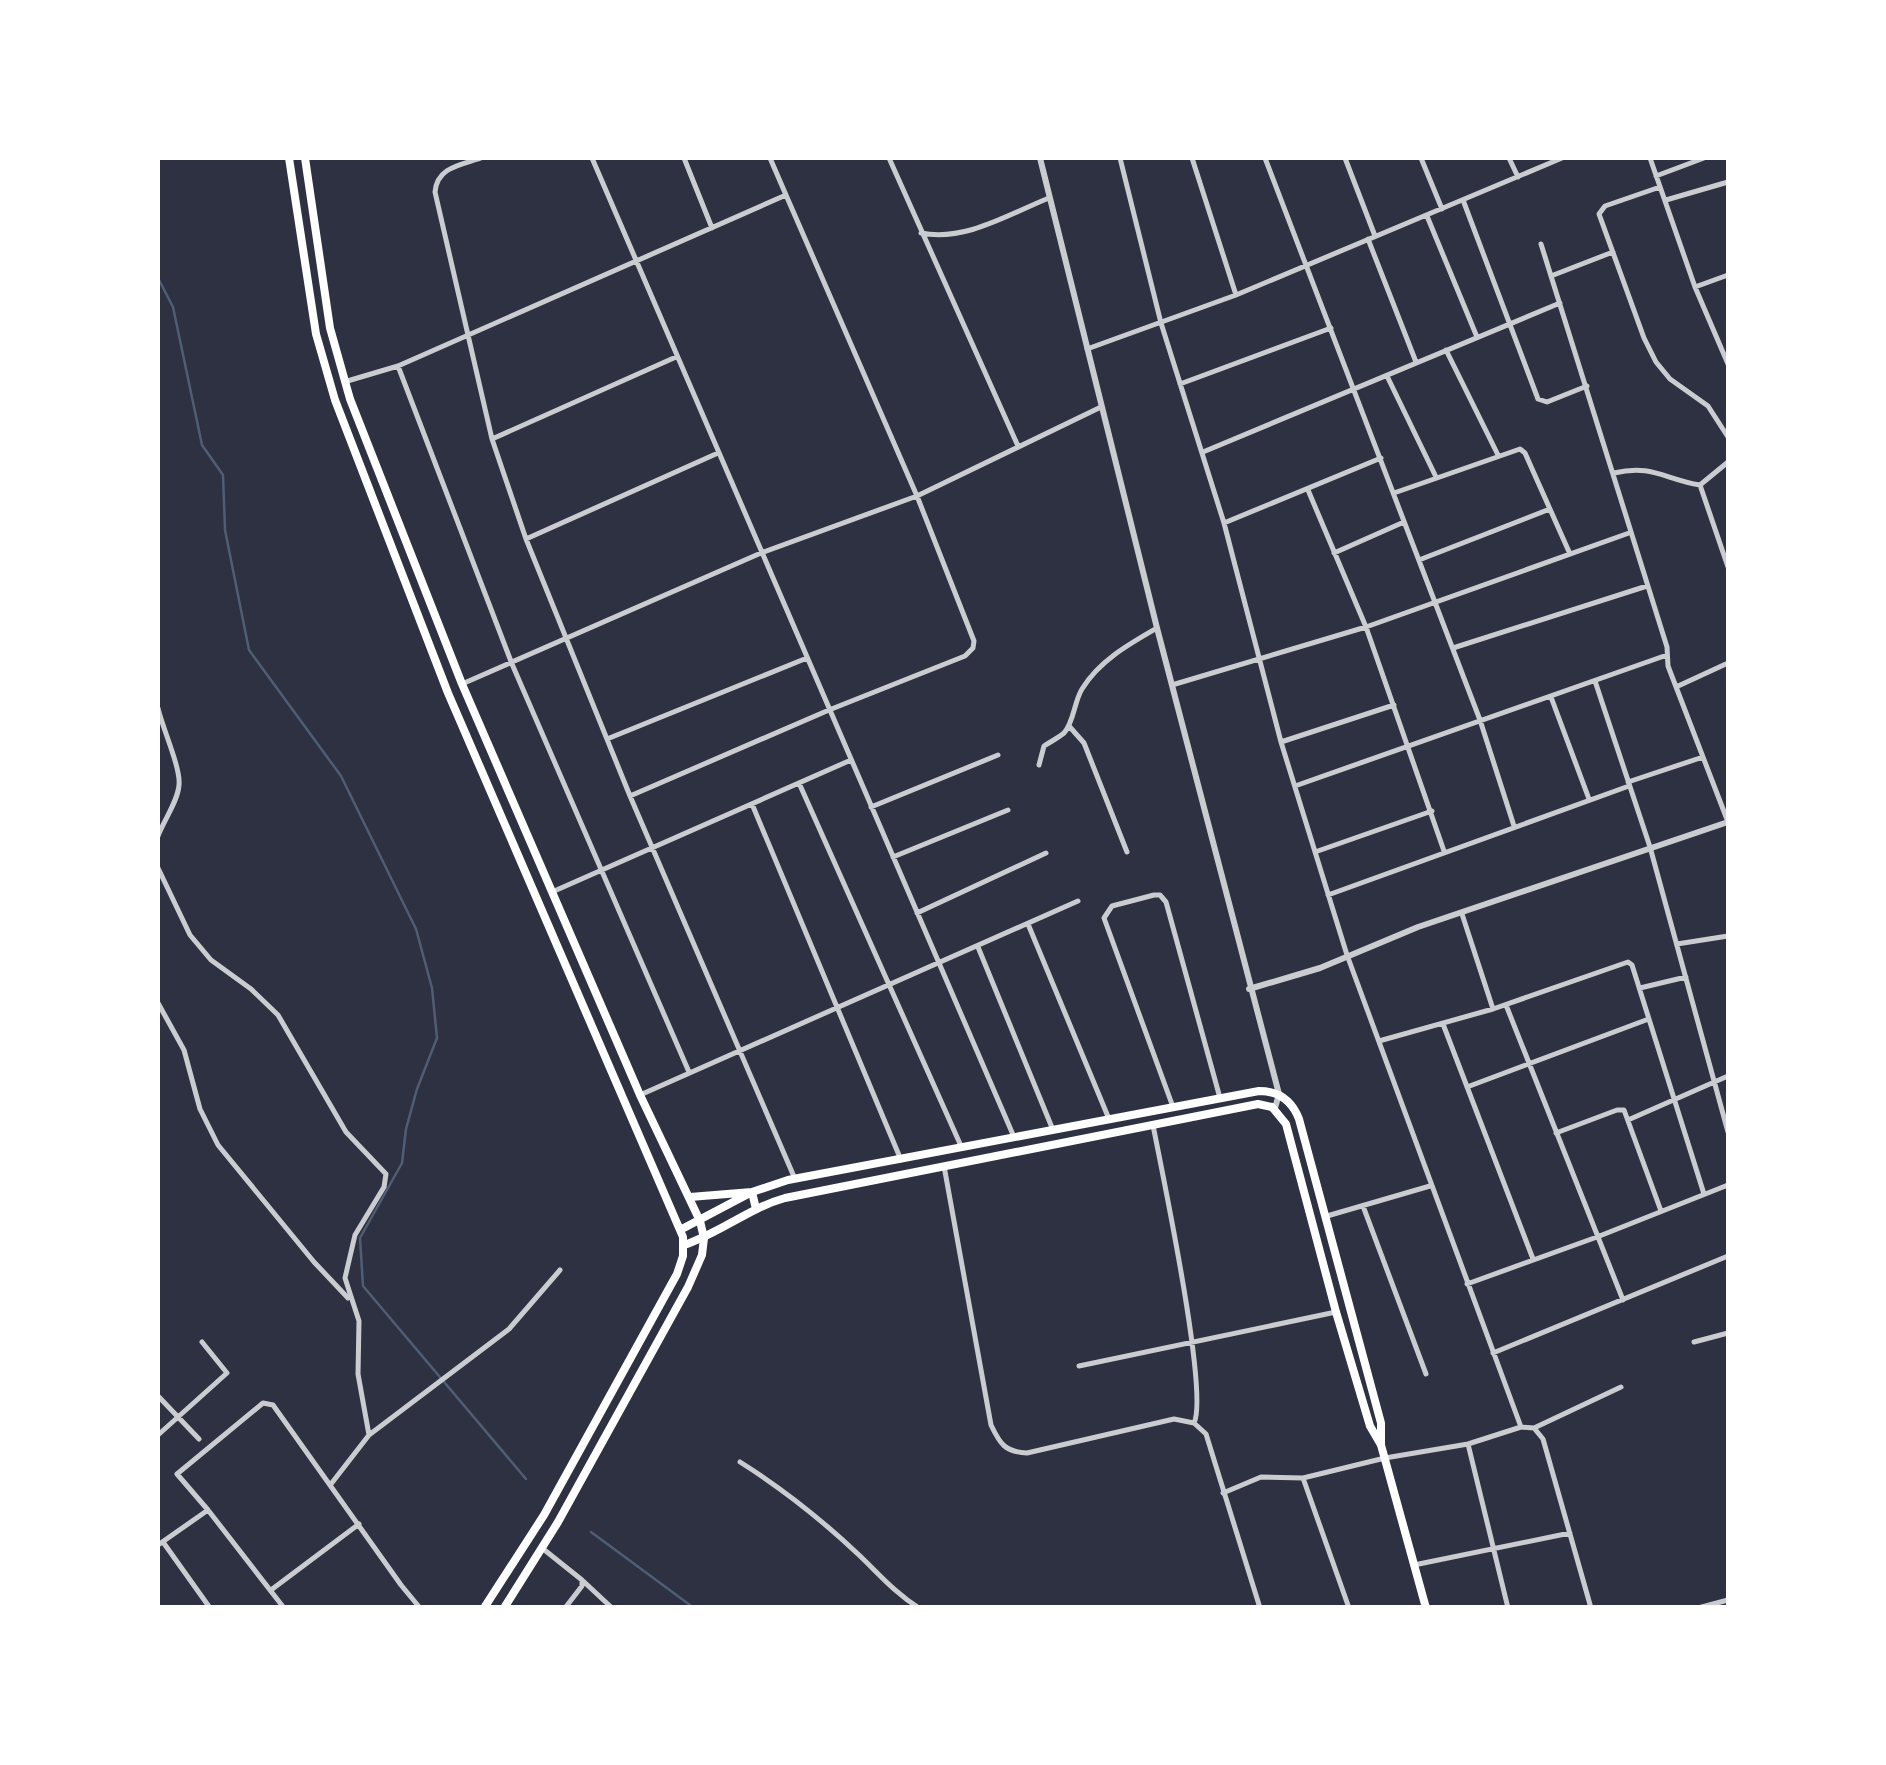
<svg xmlns="http://www.w3.org/2000/svg" width="1886" height="1765" font-family="'Public Sans',sans-serif">
<style>
.lines{fill:none;stroke-linecap:round;stroke-linejoin:round}
.stream{stroke:#4f5d75;stroke-width:2.5}
.minor{stroke:#caccd0;stroke-width:5}
.tertiary{stroke:#caccd0;stroke-width:6}
.primary{stroke:#fff;stroke-width:8}
</style>
<rect width="100%" height="100%" fill="#2d3142"/>
<g class="lines">
<path class="stream" d="M158 278 173 307 202 445 223 475 225 530 249 650 341 776 416 929 432 988 437 1038 417 1089 406 1129 402 1163 360 1238 363 1286 526 1479
M591 1532 694 1608"/>
<path class="minor" d="M481 158C461 165 437 167 435 192L492 439 526 539 630 796 795 1179
M592 158 1014 1137
M684 158 712 228
M889 158 1018 446
M1120 158 1161 323 1224 523 1281 742 1347 955 1521 1427
M1192 158 1236 295
M1265 158 1480 720 1514 826
M1345 158 1375 236
M1421 158 1442 209
M1509 158 1518 177
M1650 158 1695 287 1728 364
M1656 176 1704 158
M1660 187 1605 206 1599 214 1644 338 1656 362 1670 379 1708 406 1728 437
M1463 200 1538 399 1547 402 1587 386
M1666 200 1728 182
M1427 216 1477 337
M921 233C965 242 1009 214 1049 198
M1368 239 1416 362
M1541 244 1667 647 1668 666 1728 822
M1551 276 1613 252
M1695 287 1728 275
M1087 349 1236 295 1562 158
M1446 350 1498 455
M398 366 512 664 689 1072
M1387 376 1436 477
M344 382 398 366 786 195 770 158
M1180 384 1331 328
M492 439 676 357
M1203 452 1560 303
M1614 473C1652 464 1664 479 1700 485L1728 462
M1700 485 1728 567
M1308 490 1366 627 1444 851
M1394 493 1520 449 1525 453 1570 554
M1224 523 1381 458
M526 539 718 453
M1334 553 1404 522
M1419 560 1550 509
M1453 648 1647 586
M1595 681 1650 847 1728 1132
M462 684 761 553 917 496 1101 407
M1172 685 1366 627 1629 533
M1676 687 1728 663
M1551 697 1589 799
M158 708C162 727 181 768 179 785 178 801 164 820 158 836
M1069 726 1084 743 1127 852
M607 739 807 658
M1281 742 1394 705
M1039 765 1044 746C1050 742 1058 738 1064 733 1074 722 1074 702 1082 689 1099 661 1129 644 1157 628
M1628 782 1703 757
M799 783 961 1146
M1295 786 1667 655
M630 796 829 710 965 656 973 648 974 641 917 496 786 195
M752 804 901 1160
M871 807 998 755
M1315 852 1432 811
M893 857 1008 810
M158 868 190 935 211 960 251 989 278 1015 346 1132 386 1174 384 1187 355 1235 345 1278 359 1321 358 1374 369 1435
M552 892 851 760
M1328 895 1629 786
M917 913 1046 853
M1462 914 1493 1009
M1028 924 1109 1119
M1677 944 1728 936
M978 947 1053 1130
M1640 988 1686 977
M158 1003 184 1050 200 1109 218 1145 314 1262 348 1298
M1506 1005 1623 1300
M1443 1024 1533 1259
M1379 1041 1493 1009 1628 962 1632 965 1704 1194
M1467 1087 1646 1020
M640 1095 1078 901
M1173 1107 1104 918 1112 906 1154 895H1160L1166 902 1220 1098
M1628 1120 1728 1076
M1153 1125C1162 1172 1209 1393 1194 1423
M1556 1133 1617 1110H1624L1661 1211
M944 1166 991 1425C1000 1444 1005 1452 1027 1453L1174 1419 1194 1423 1206 1434 1260 1608
M1363 1206 1426 1374
M1327 1216 1430 1186
M1467 1284 1597 1237 1728 1185
M1694 1342 1728 1333
M1493 1353 1728 1256
M1079 1366 1336 1312
M158 1396 199 1439
M1534 1428 1621 1387
M158 1435 227 1373 202 1342
M1468 1444 1508 1608
M740 1462C783 1489 822 1520 859 1555 879 1574 895 1593 919 1608
M1303 1478 1349 1608
M331 1484 369 1435 509 1329 560 1270
M1223 1493 1261 1477 1303 1478 1385 1458 1468 1444 1521 1427 1534 1428 1543 1439 1591 1608
M208 1510 177 1474 263 1403 273 1405 401 1585 420 1608
M163 1542 210 1608
M158 1545 208 1510 284 1608
M542 1548 582 1580V1586L565 1608
M1414 1565 1570 1533
M582 1580 612 1608
M271 1590 359 1524
M1698 1608 1728 1600"/>
<path class="tertiary" d="M1040 158 1157 628 1279 1094 1275 1108
M1249 989 1320 968 1418 927 1728 822"/>
<path class="primary" d="M289 158 316 334 335 400 448 693 683 1237V1256L677 1274 544 1515 484 1608
M305 158 330 328 350 399 462 684 640 1095 700 1221 704 1238 702 1255 688 1287 558 1522 504 1608
M690 1197 752 1192 756 1209
M680 1230 752 1192 788 1180 1259 1091C1279 1091 1292 1101 1299 1119L1381 1423V1445
M684 1245C720 1233 749 1208 785 1198L1258 1104 1272 1107 1286 1124 1336 1312 1370 1426 1381 1445 1426 1608"/>
</g>
<rect width="1886" height="1765" fill="none" stroke="#ffffff" stroke-width="320"/>
</svg>
